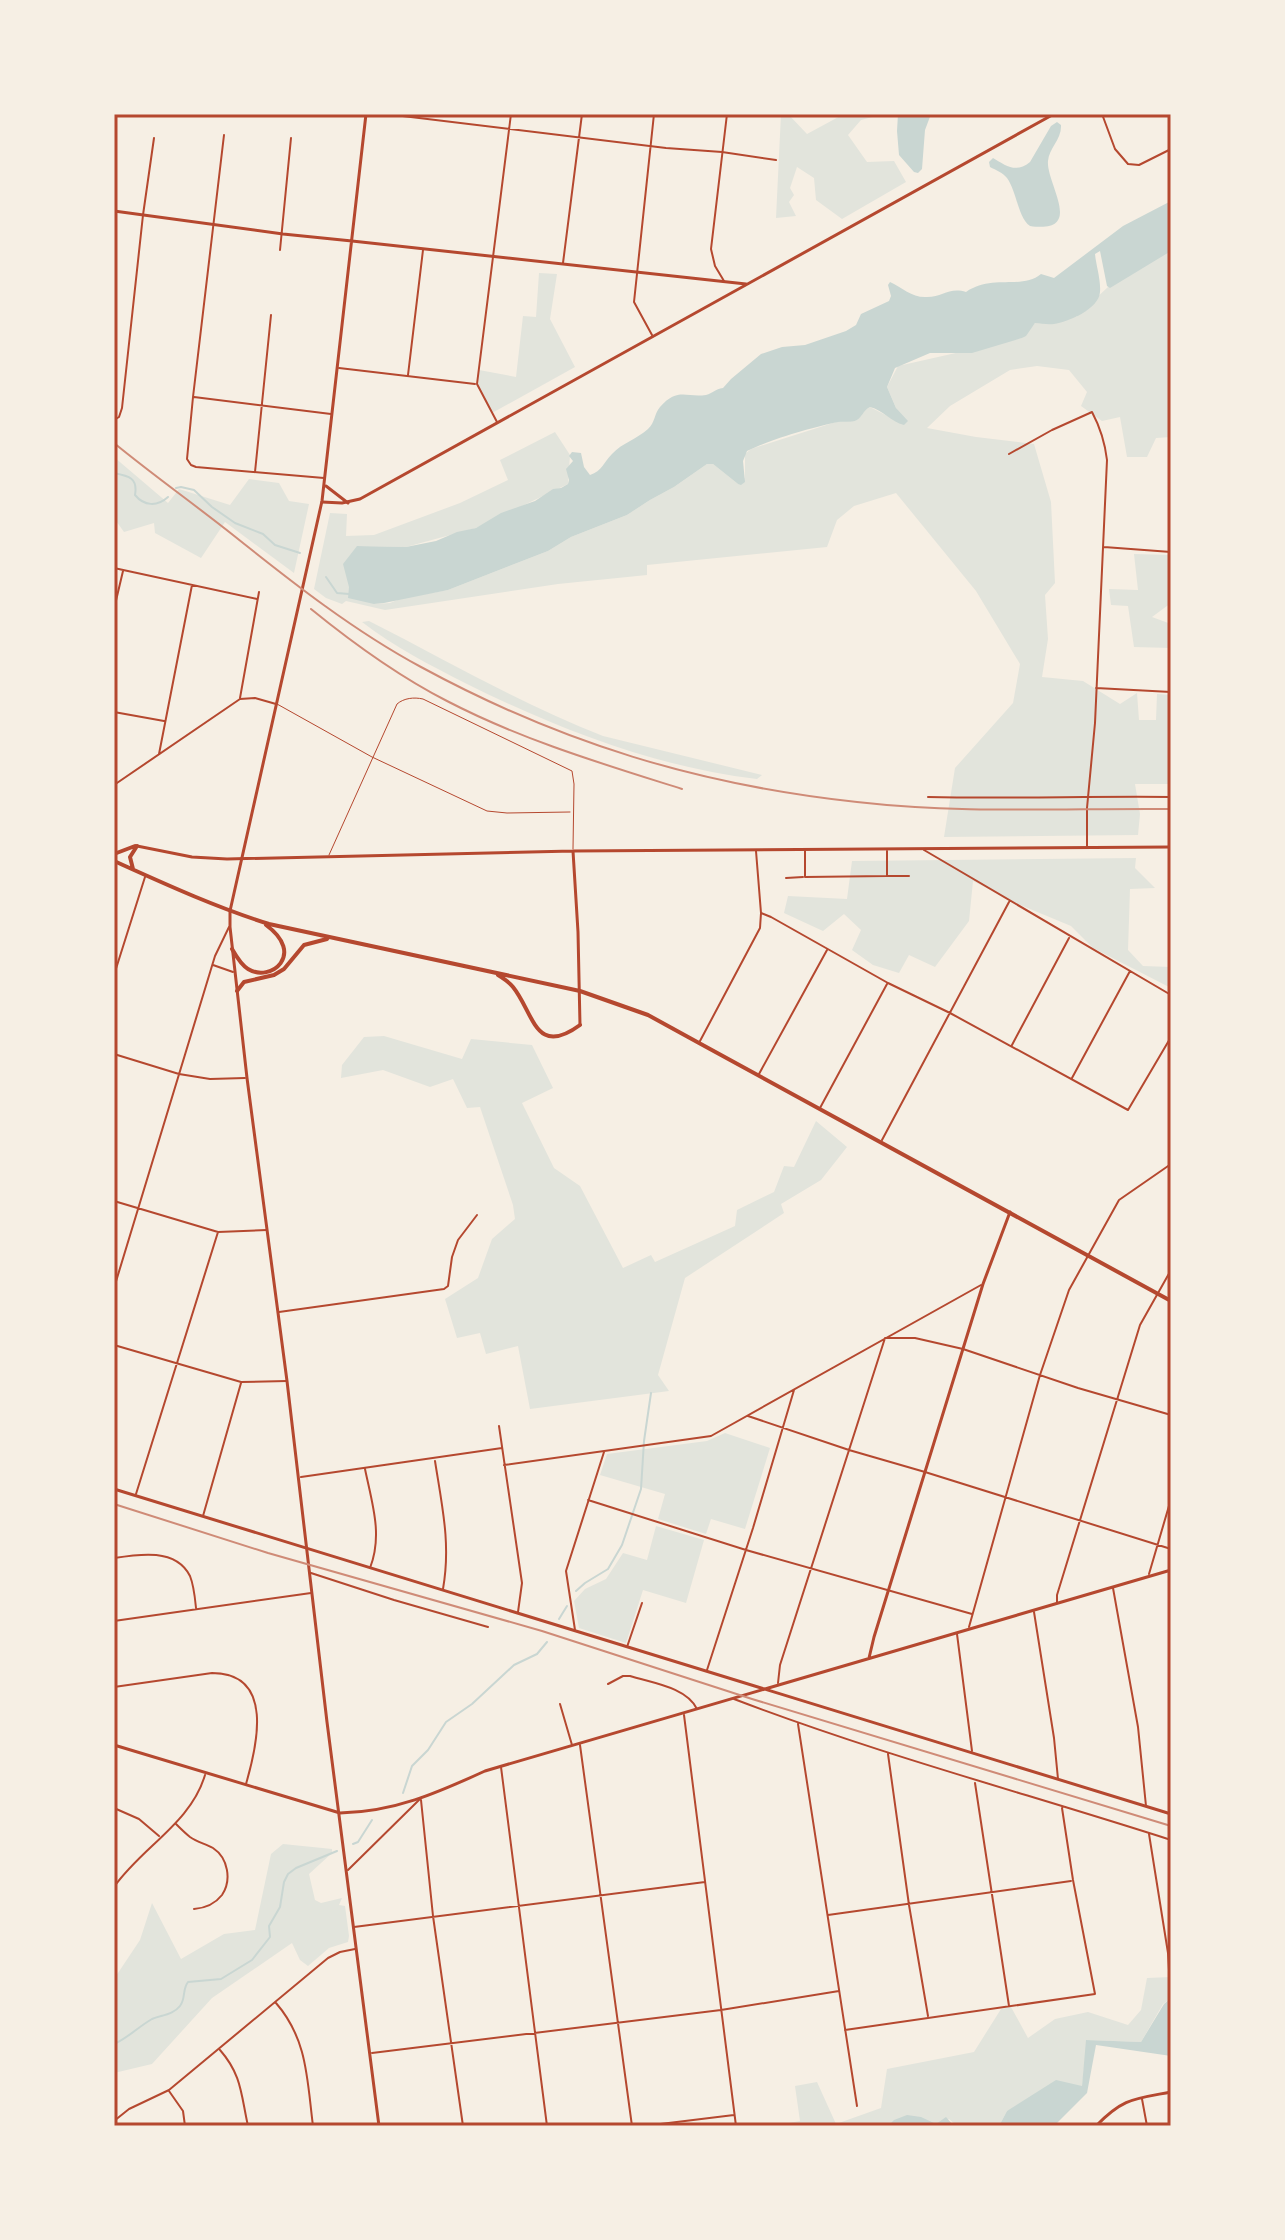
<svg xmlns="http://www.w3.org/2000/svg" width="1285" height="2240" font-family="Montserrat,sans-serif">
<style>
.green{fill:#e2e4dc}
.water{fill:#c9d6d2}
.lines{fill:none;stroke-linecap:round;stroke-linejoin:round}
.stream{stroke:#c9d6d2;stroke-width:2}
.service{stroke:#b5482f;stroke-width:1}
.minor{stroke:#b5482f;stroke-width:2}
.tertiary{stroke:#b5482f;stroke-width:3}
.secondary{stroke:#b5482f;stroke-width:3}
.trunk{stroke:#b5482f;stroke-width:4}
.rail{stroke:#cf8b77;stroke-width:2}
.neatline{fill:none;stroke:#b5482f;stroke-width:3}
</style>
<rect width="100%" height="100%" fill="#f6efe4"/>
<path class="green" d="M781 114H788L807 134 844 114H884L861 120 848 135 867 162 894 161 906 182 842 219 816 200 814 178 797 167 790 188 794 195 789 202 796 216 776 218Z
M1171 250V437L1156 438 1147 457H1127L1120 417 1102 421 1081 406 1087 392 1069 370 1037 366 1010 370 950 406 927 428 976 437 1034 444 1051 502 1055 583 1045 595 1048 639 1042 677 1083 681 1120 704 1137 693 1139 720H1156L1157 694 1171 695V784H1135L1140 814 1138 835 944 837 955 768 1013 703 1020 664 976 591 896 493 854 506 837 520 827 547 647 565V575L558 584 385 610 346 601 342 604 326 598 314 589 330 513 347 514 346 536 374 535 460 503 508 480 500 460 555 432 570 455 568 484 476 528 406 547 358 546 374 604 390 603 402 598 448 590 548 551 571 537 627 515 650 500 674 487 707 464H713L738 484 745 478V454L751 449 839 421C843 421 851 422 855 421 860 419 863 411 870 407L903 424 887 387 898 366 1022 338 1035 323 1076 317 1108 287Z
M539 273 557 274 550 319 575 367 492 413 478 387 479 370 516 377 523 316 536 317Z
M114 457 168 503 179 489 230 505 249 479 279 483 289 501 309 504 294 573 225 522 201 558 155 533 154 523 124 532 114 518Z
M1134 554 1171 555V603L1152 617 1171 624V648L1134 647 1128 606 1111 605 1109 589 1138 590Z
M369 621C446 660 523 705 603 736L762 775 757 779C655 767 558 729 467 684 430 665 394 647 362 622Z
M1136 858 1135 868 1155 888 1130 889 1128 950 1143 966 1171 967V988L1093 948 1071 926 1018 904 973 881 969 921 935 967 909 955 899 973 873 965 852 950 861 930 844 914 823 931 784 913 788 896 847 899 852 861Z
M384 1036 462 1059 471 1039 532 1045 553 1088 522 1103 554 1168 580 1186 623 1268 651 1255 655 1262 735 1226 737 1210 774 1192 784 1166 794 1167 816 1121 847 1147 821 1180 781 1204 784 1213 685 1278 658 1375 669 1391 530 1409 518 1346 486 1354 480 1333 457 1338 445 1299 478 1278 492 1239 515 1219 513 1205 480 1107 467 1108 453 1079 430 1087 383 1070 341 1078 342 1065 364 1037Z
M725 1433 770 1448 745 1529 711 1519 706 1534 658 1519 665 1494 600 1475 607 1454 707 1441Z
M656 1526 704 1540 686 1603 643 1590 626 1643 579 1628 574 1601 585 1589 606 1579 623 1553 647 1560Z
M283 1844 332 1849V1853L309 1874 315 1900 321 1903 342 1898 339 1905 345 1906 349 1936 348 1942 329 1948 308 1966 300 1960 292 1943 212 1998 152 2064 114 2073V1979L140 1940 152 1903 181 1959 224 1934 255 1930 271 1854Z
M1171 1977V1998L1163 2004 1141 2042 1087 2040 1082 2087 1007 2111 999 2126H957L949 2119 936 2124 889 2126H784L783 2124 800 2121 795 2086 817 2082 836 2124 881 2108 887 2069 974 2052 1001 2009 1011 2007 1028 2038 1055 2019 1088 2012 1128 2025 1141 2010 1147 1978Z"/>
<path class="water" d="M898 114H931L925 130 922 169 918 173 914 172 899 155 897 131Z
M1057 122 1061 125C1062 139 1049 148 1048 161 1046 184 1086 234 1030 226 1018 218 1017 192 1007 178 1003 173 996 170 990 167L989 162 993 158C1005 165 1016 174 1030 162L1051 126Z
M1171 201V251L1110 288 1107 286 1100 251 1095 254C1096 265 1101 280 1100 292 1099 309 1068 322 1054 324 1047 325 1041 323 1035 323L1026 336 1022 338 972 353H930L895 368 887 387 896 408 908 421 904 425C891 422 883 410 870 407 863 411 862 417 857 420 852 423 843 421 838 422 813 427 769 440 747 451L743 461 745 482 741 485 738 484 713 464H707L674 487 650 500 627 515 571 537 548 551 448 590 384 603 374 604 348 598 349 587 343 564 357 546 406 547 436 541 457 532 476 528 501 513 535 501 553 489 561 488 568 484 569 480 566 469 573 461 569 456 572 452 581 453 584 467 590 475C602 471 604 462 612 454 622 443 637 439 648 429 655 423 654 414 660 407 678 387 686 398 706 395 713 393 715 389 723 388L731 379 761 354 782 347 805 345 846 331 856 325 861 314 889 301 891 296 888 285 890 282C903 288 912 298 927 297 943 297 949 287 966 292 992 274 1022 290 1041 274L1054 278 1123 226Z
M1171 1998V2056L1096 2045 1087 2093 1054 2126H999L1007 2111 1056 2080 1082 2086 1086 2040 1141 2042 1164 2004Z
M907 2115 921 2117 936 2124 946 2117 954 2126H888L894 2120Z"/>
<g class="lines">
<path class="stream" d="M114 473C129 476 138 478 135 495 144 506 157 507 168 497
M176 488 181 487 194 490 212 507 235 523 263 534 275 545 300 553
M326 577 337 593 349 594
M576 1591 585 1583 608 1569 622 1545 641 1489 644 1441 651 1393
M559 1619 567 1606
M403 1793 412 1766 428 1750 446 1722 472 1704 514 1665 537 1654 547 1642
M353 1844 358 1842 372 1820
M114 2044C128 2038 138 2027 152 2019 161 2015 173 2015 180 2006 186 1998 182 1990 188 1982L221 1979 252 1960 270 1937 269 1926 280 1907 284 1882 288 1874 296 1868 337 1851"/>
<path class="service" d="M277 704 372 757 487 811 507 813 570 812
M329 855 397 704C404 698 414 697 423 699L572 771 574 784 573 849"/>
<path class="minor" d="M386 114 666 148 722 152 776 160
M1102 114 1115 149 1128 164 1139 165 1171 149
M224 135 193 397 187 459 191 465 196 467 324 478
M280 250 291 138
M563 263 582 114
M724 281 715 266 711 249 727 114
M652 335 634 302 654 114
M339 368 475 384
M408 375 423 250
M194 397 331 414
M114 420 119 417 122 408 143 215 154 138
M497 422 477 384 511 114
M1009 454 1052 430 1092 412C1100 427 1105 443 1107 460L1095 723 1087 808V846
M255 472 271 315
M1104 547 1171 552
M114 568 257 599
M114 609 123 571
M1096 688 1171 692
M240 698 259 592
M114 712 164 721
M159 754 192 585
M114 785 240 699 255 698 276 704
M928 797C1009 799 1090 796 1171 797
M1170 847 1171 909
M924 850 1171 995
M805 851V877L887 876V851
M888 876H909
M786 878 803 877
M761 913 771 917 888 983 950 1013 1128 1110 1171 1037
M213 965 233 972
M114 975 145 877
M700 1041 760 928 761 913 756 851
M1012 1045 1069 938
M114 1054 179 1074 210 1079 245 1078
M759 1074 827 950
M1072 1078 1130 971
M820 1108 887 984
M882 1140 1009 902
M114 1201 218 1232 267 1230
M114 1288 215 956 229 927
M279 1312 444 1289 448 1286 452 1257 458 1240 477 1215
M114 1345 241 1382 287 1381
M748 1416 849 1450 925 1472 1171 1549
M499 1426 522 1583 518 1612
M435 1461C442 1506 451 1544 443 1589
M504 1465 711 1436 981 1285
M365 1469C372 1503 383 1535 370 1568
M301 1477 502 1448
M136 1494 218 1232
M588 1500 746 1550 972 1614
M203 1516 241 1383
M114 1558C139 1554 176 1548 190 1576 194 1586 195 1598 196 1608
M311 1573 394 1600 488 1627
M1149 1574 1171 1499
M1113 1588 1138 1727 1146 1806
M1057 1603V1595L1140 1325 1171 1270
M1034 1612 1054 1738 1058 1779
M114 1621 311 1593
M969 1627 1040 1375 1069 1290 1119 1200 1171 1164
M575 1630 566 1571 604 1452
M957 1634 972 1751
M627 1647 642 1603
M707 1670 753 1528 794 1390
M778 1683 780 1665 885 1338H915L963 1349 1078 1388 1171 1415
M608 1684 623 1676H630C652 1683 686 1687 697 1709
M114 1687 212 1673C275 1673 257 1746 246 1784
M734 1699C878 1754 1025 1793 1171 1840
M560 1704 572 1745
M684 1715 736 2126
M798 1724 857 2106
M580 1745 632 2126
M888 1754 909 1905 928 2016
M501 1767 547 2126
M975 1783 1009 2006
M421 1800 433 1916 463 2126
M114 1808 139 1819 159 1836
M176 1824C180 1828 185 1833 190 1837 197 1842 206 1844 213 1848 228 1858 232 1880 222 1895 215 1904 206 1908 194 1909
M1149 1834 1168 1953 1169 1970
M348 1870 420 1799
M114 1887C142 1847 191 1823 205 1775
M828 1915 1071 1881
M354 1927 705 1882
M276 2003C308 2040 307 2080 313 2126
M845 2030 1095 1994 1073 1880 1062 1808
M220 2050C242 2075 241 2095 248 2126
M372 2053 721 2010 839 1991
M169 2091 183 2111 185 2126
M1142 2099 1147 2126
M114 2121 129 2109 169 2090 328 1958 340 1952 355 1949
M644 2126 734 2115"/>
<path class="tertiary" d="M352 241 746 284
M322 502 342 503 360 499 1054 114
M137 846 192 857 227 859 573 851 1171 847
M573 851 578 932 580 1025
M114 1489 1171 1814
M869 1658 874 1637 983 1284 1010 1212
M114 1745 340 1813C394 1812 437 1793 485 1771L1171 1570
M1096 2126C1123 2098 1134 2099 1171 2092"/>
<path class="secondary" d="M366 114 322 501 230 911V927L247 1078 287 1381 327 1722 379 2126
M114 211 283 234 352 241
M326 486 348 503"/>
<path class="trunk" d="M114 854 135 846
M114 861C165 884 215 907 269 924L580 991 648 1015 699 1043 1171 1301
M133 869 130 857 137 846
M232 949C236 956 241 965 248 969 271 983 306 954 266 925
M498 975C503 978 509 982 513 987 534 1013 535 1058 580 1025
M237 991 244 982 274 975 284 969 304 945 327 939"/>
<path class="rail" d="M114 443C153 475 194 504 233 535 293 583 354 631 421 667 561 743 699 785 857 802 961 814 1067 808 1171 809
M311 609C354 644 398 676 447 701 522 740 603 764 682 789
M114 1504 268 1553 542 1631 752 1699 1171 1826"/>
</g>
<rect width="1285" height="2240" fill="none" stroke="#f6efe4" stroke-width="232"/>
<rect x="116" y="116" width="1053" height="2008" class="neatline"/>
</svg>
